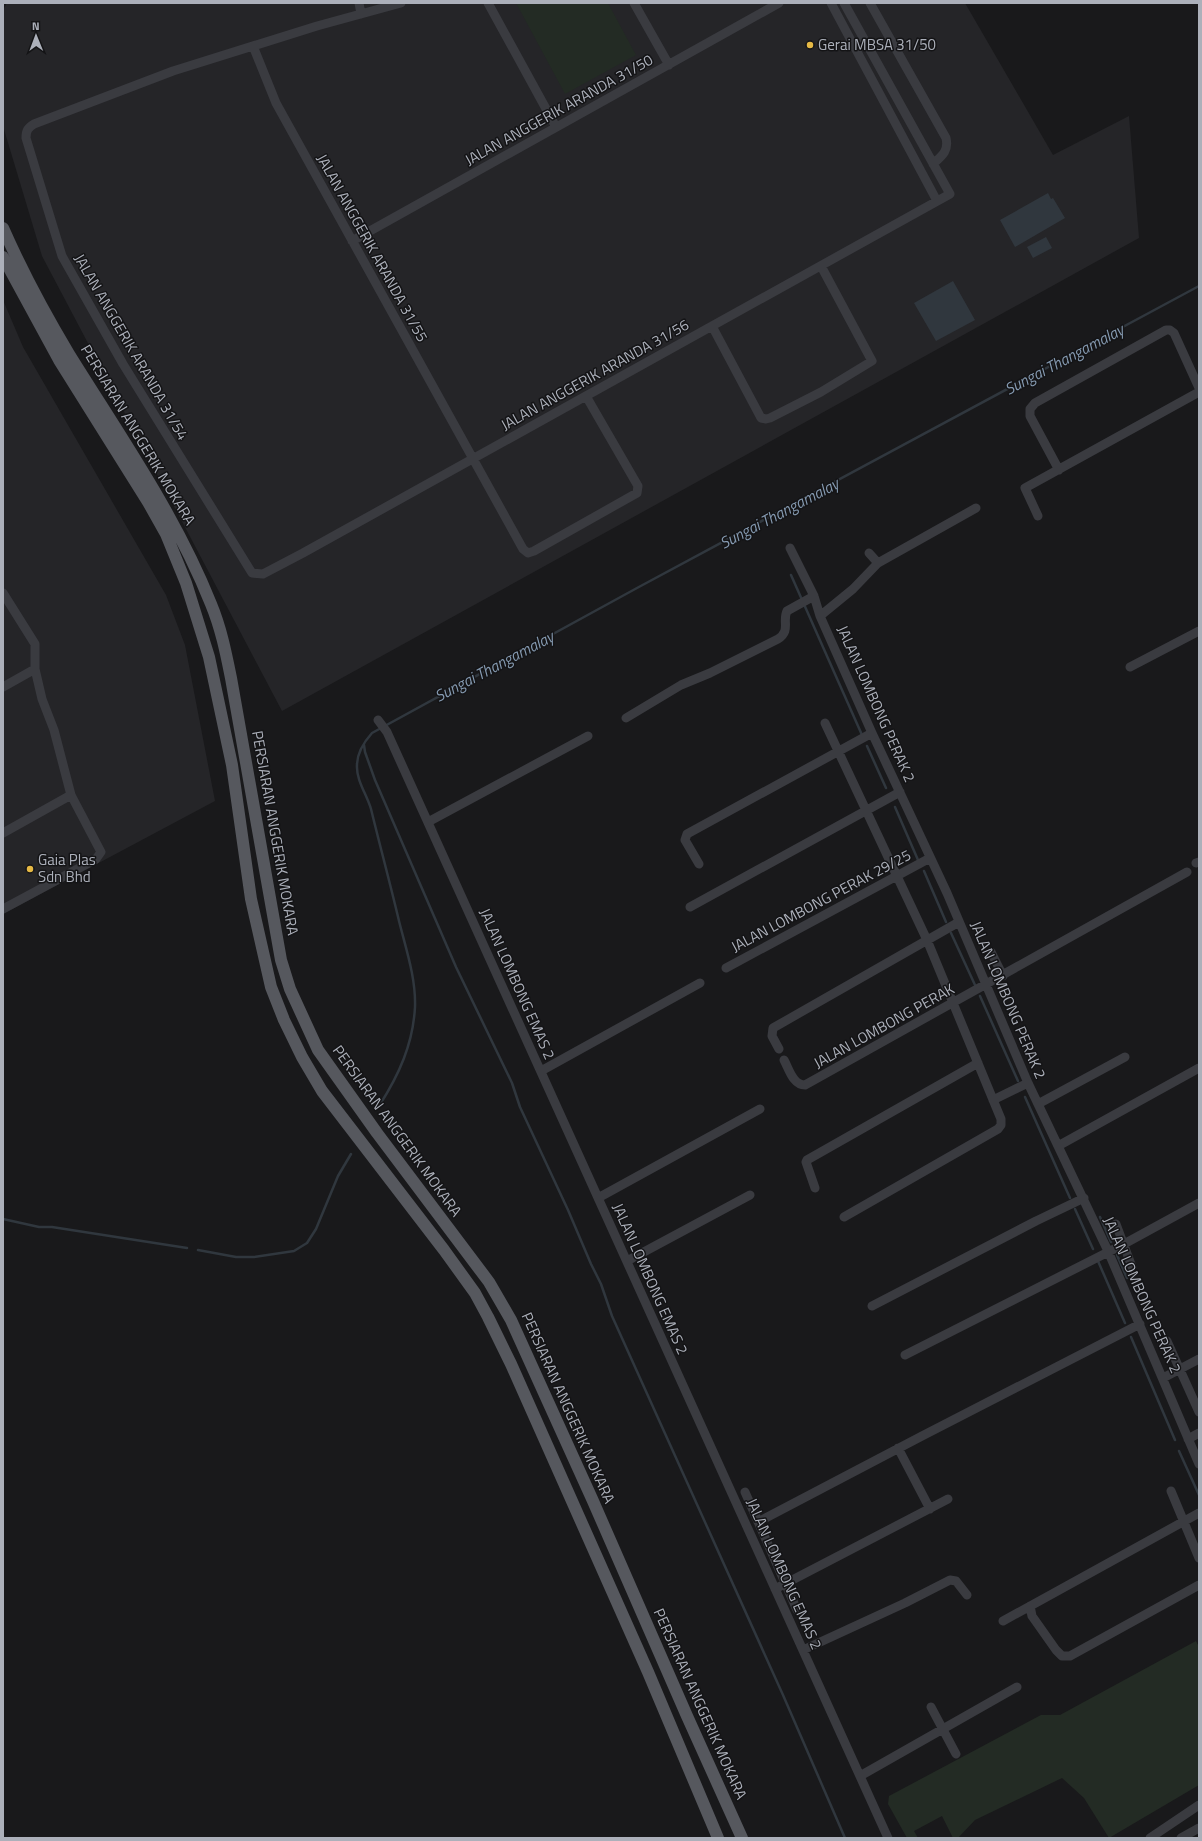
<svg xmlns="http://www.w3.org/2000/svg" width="1202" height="1841" font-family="'Titillium Web',sans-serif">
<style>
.built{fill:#252528}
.green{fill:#232b24}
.water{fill:#30373e}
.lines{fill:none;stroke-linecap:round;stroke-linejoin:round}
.stream{stroke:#30373e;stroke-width:2.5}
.minor{stroke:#3a3b40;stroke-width:9}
.major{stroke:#56585e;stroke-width:12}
.poi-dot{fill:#e6b945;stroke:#141416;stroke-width:1.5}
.labels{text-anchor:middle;stroke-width:3;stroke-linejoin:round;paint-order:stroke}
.poi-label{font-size:15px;fill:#acb0ba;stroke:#141416;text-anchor:start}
.street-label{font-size:15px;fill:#acb0ba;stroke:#141416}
.water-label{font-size:16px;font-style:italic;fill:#869bb2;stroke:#141416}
</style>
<rect width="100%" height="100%" fill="#19191b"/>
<path class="built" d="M7 3H965L1053 155 1129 116 1139 238 282 711 42 256 3 126V10Z
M3 300 23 347 166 595 185 645 215 801 3 914Z"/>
<path class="green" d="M516 3H608L636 55 565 94Z
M1196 1641 1199 1647V1785L1109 1838 1084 1798 1062 1778 975 1820 958 1838H953L942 1816 914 1831 918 1838H907L888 1804 889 1796 1041 1715H1060Z"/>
<path class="water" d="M1048 193 1051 199 1053 198 1065 218 1015 247 1000 220Z
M1046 237 1052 248 1033 258 1027 247Z
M953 281 975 320 936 341 914 303Z"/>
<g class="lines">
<path class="stream" d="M791 575 862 735
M364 745 365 752 375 780 456 967 512 1083 520 1107 568 1210 591 1264 601 1284 612 1316 783 1695 845 1838
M867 746 886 788
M895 807 918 860
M924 871 946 922
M951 933 975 985
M980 996 1018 1081
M1025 1097 1070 1198
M379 1106C399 1075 413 1044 415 1007 416 978 406 949 399 921 390 883 380 846 371 809 367 795 356 780 357 765 357 753 364 742 372 733L637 588 1199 286
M1075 1209 1093 1249
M1100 1217 1111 1242
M3 1219 39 1227H52L187 1248
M198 1250 236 1257H254L294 1251 307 1243 316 1229 338 1176 351 1154
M1117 1255 1127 1278
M1098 1261 1125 1323
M1131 1337 1175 1440
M1179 1451 1199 1495"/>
<path class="minor" d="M359 3 361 14
M401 3 317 26 173 71 34 124C28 128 26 130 26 138L62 256 123 364 252 573 263 574 303 553 950 194 844 3
M488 3 556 127
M634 3 669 65
M831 3 937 201
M870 3 946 138C949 151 942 156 933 164
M253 46 276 103 523 549 528 553 534 551 637 493 638 486 586 396
M352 241 779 3
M712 326 761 418 766 419 770 418 821 392 872 361 821 266
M1059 470 1030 416V409L1035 403 1166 330H1170L1174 333 1199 388
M1038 516 1025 488 1199 392
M790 548 814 596 820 616 872 733 947 893 1028 1083 1108 1251 1199 1464
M878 563 976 508
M3 593 35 644V669L42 699 54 730 71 795 101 852 96 859 3 909
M820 616 853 589 878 563 869 553
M1130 667 1199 631
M3 687 35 669
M626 718 681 685 710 673 778 639C791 631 782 621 787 611L814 596
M378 720 387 732 888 1838
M825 723 927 940 1001 1119V1125L998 1129 844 1217
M428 822 588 736
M3 833 71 795
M1196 863 1199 862
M699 864 685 840 687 834 872 733
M690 907 900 792
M991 952 1003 976
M726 968 930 858
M779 1049 772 1036 773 1028 959 922
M784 1060C789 1069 793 1085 805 1085L1187 872
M541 1071 700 983
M993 1100 1028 1083
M1038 1104 1125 1057
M1058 1146 1199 1068
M815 1188 806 1162 807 1160 978 1063
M598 1198 760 1109
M1116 1224 1132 1267
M627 1261 750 1195
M872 1306 1036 1221 1084 1198
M1167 1341 1199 1412
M905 1355 1124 1244 1199 1203
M1163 1378 1199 1359
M1188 1439 1199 1433
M898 1448 930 1509
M1171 1491 1199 1558
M745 1492 797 1610
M758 1522 922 1436 1140 1324
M775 1589 948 1499
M1030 1606 1032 1616 1056 1650 1062 1656H1070L1199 1585
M1003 1621 1199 1513
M803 1650 905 1603 950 1580 956 1581 967 1595
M931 1707 956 1754
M860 1776 1017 1687
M1150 1838 1199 1805
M1181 1838 1199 1828"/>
<path class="major" d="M3 228C22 271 45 314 69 354 120 436 175 514 211 604 221 628 226 653 231 678L281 960 290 989 318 1050 377 1133 489 1282 511 1320 593 1501 687 1716 742 1838
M3 257 59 360 148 502 166 534 186 583 209 657 232 765 251 899 271 987 284 1020 302 1057 322 1091 444 1250 475 1293 488 1317 511 1364 648 1672 718 1838"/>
</g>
<g class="poi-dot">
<circle cx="810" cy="45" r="4"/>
<circle cx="30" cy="869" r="4"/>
</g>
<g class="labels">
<g class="poi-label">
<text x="818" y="50">Gerai MBSA 31/50</text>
<text x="38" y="865">Gaia Plas<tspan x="38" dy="17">Sdn Bhd</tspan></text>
</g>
<g class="street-label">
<text transform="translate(559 110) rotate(-29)" y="5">JALAN ANGGERIK ARANDA 31/50</text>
<text transform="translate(372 248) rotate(61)" y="5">JALAN ANGGERIK ARANDA 31/55</text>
<text transform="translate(131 347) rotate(60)" y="5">JALAN ANGGERIK ARANDA 31/54</text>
<text transform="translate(595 375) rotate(-29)" y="5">JALAN ANGGERIK ARANDA 31/56</text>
<text transform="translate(138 435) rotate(59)" y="5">PERSIARAN ANGGERIK MOKARA</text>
<text transform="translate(876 704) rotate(66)" y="5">JALAN LOMBONG PERAK 2</text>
<text transform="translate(275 833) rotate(80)" y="5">PERSIARAN ANGGERIK MOKARA</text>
<text transform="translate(821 901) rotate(-28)" y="5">JALAN LOMBONG PERAK 29/25</text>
<text transform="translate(517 984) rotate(66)" y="5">JALAN LOMBONG EMAS 2</text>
<text transform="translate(1008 1000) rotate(67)" y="5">JALAN LOMBONG PERAK 2</text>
<text transform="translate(884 1026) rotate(-29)" y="5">JALAN LOMBONG PERAK</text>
<text transform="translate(397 1131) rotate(54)" y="5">PERSIARAN ANGGERIK MOKARA</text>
<text transform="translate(650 1279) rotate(66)" y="5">JALAN LOMBONG EMAS 2</text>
<text transform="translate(1142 1295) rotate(66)" y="5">JALAN LOMBONG PERAK 2</text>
<text transform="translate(568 1408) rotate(66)" y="5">PERSIARAN ANGGERIK MOKARA</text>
<text transform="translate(784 1574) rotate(66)" y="5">JALAN LOMBONG EMAS 2</text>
<text transform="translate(700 1704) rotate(66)" y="5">PERSIARAN ANGGERIK MOKARA</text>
</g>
<g class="water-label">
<text transform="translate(1064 359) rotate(-28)" y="6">Sungai Thangamalay</text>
<text transform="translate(779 513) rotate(-28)" y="6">Sungai Thangamalay</text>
<text transform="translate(494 666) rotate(-28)" y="6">Sungai Thangamalay</text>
</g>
</g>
<rect width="1202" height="1841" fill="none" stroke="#acb0ba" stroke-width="8"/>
<g transform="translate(36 36) rotate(359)" stroke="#141416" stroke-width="3" paint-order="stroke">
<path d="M0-3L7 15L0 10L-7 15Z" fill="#acb0ba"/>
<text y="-6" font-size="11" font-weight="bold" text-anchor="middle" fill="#acb0ba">N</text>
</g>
</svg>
